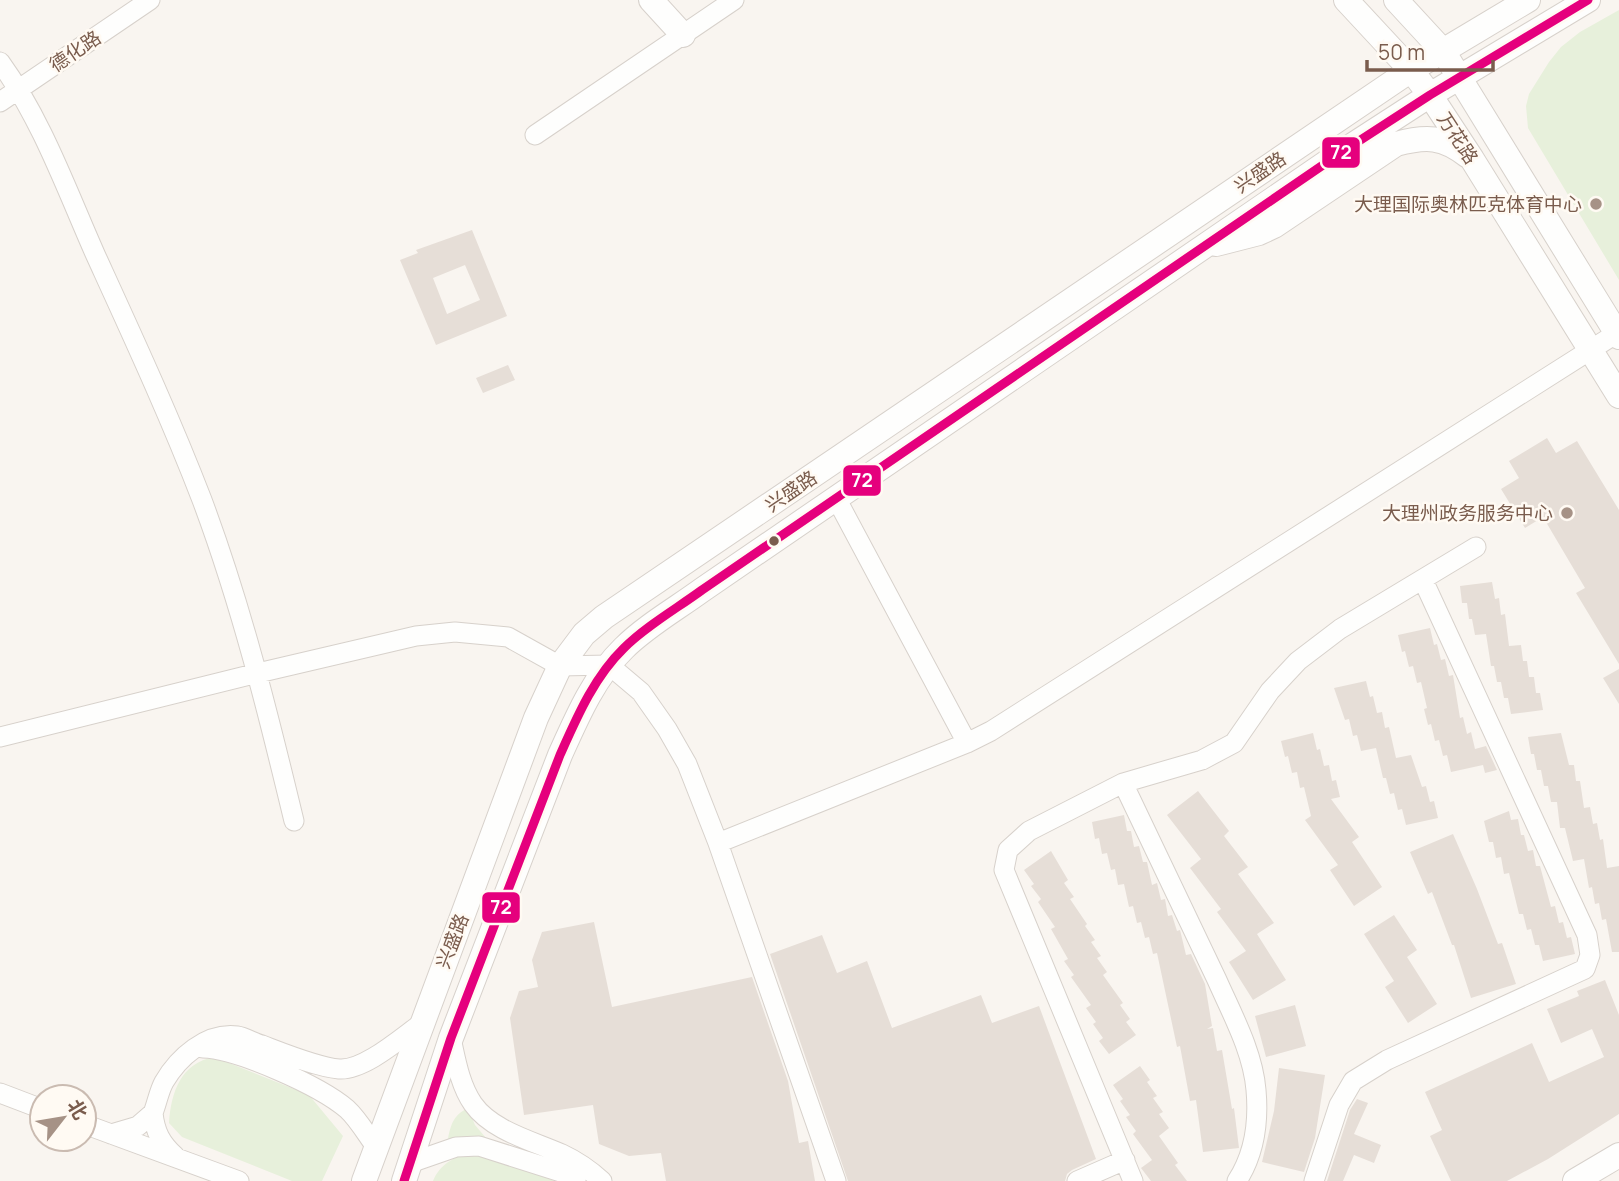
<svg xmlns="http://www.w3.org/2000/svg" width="1619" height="1181" font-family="Manrope,'Noto Sans SC',sans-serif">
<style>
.green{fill:#e7f0db}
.building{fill:#e6ded7;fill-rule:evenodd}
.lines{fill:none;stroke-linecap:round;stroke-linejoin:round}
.minor-casing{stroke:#d7d1cb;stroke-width:21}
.tertiary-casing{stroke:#d7d1cb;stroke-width:26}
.minor{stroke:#fefefd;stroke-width:19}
.tertiary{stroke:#fefefd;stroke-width:24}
.bus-1-casing{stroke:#fffaf3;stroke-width:14}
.bus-1{stroke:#e5007d;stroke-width:9}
.poi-dot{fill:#a69286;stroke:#fffaf3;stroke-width:2.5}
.bus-dot{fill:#7a5c4d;stroke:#fffaf3;stroke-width:2.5}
.labels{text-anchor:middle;stroke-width:5;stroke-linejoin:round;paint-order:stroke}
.street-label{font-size:19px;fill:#7a5c4d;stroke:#fffaf3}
.poi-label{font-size:19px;fill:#7a5c4d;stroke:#fffaf3;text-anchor:end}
.line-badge{stroke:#fffaf3;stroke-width:2.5}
.badge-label{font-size:19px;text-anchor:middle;font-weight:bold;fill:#fff}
</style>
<rect width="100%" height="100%" fill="#f9f5f0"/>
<path class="green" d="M1619 10V280L1528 128 1526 106 1529 94 1549 62 1561 47 1580 32Z
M214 1057 309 1095 343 1136 322 1181H292L182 1137 169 1123C171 1092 181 1063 214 1057Z
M468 1108 475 1125 486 1138 448 1139C451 1123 454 1115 468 1108Z
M471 1152 555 1181H433C440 1164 454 1157 471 1152Z"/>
<path class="building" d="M472 230 507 316 436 345 400 260 418 253 416 250ZM465 265 480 300 447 314 433 278Z
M508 365 515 380 483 393 476 378Z
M1547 438 1556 453 1577 441 1619 510V664L1576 593 1585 588 1543 517 1525 528 1501 489 1519 478 1509 461Z
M1492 582 1495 599 1499 598 1501 615 1505 614 1509 646 1521 645 1523 661H1527L1529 677H1534L1536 693H1540L1543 710 1511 714 1508 698H1504L1501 682H1497L1494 666H1491L1486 634 1475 635 1472 619H1469L1467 603H1462L1460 586Z
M1430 628 1434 645 1437 644 1441 660 1445 659 1449 676 1453 675 1460 718 1463 717 1467 734 1471 732 1475 749 1486 746 1497 770 1485 773 1483 765 1451 772 1447 755 1443 756 1439 740 1435 741 1431 724 1428 725 1424 709 1427 708 1421 682 1417 683 1413 666 1409 667 1405 651 1402 652 1398 635Z
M1619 669V704L1603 678Z
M1366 681 1370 697 1373 696 1377 713 1382 712 1385 728 1389 727 1396 758 1411 755 1422 787 1426 786 1430 802 1434 801 1438 818 1406 825 1402 809 1398 810 1394 793 1390 794 1386 778H1383L1376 748 1361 751 1357 735 1353 736 1349 719 1345 720 1334 688Z
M1313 733 1317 750 1320 749 1324 766 1329 765 1332 781 1336 780 1340 797 1331 799 1359 837 1352 842 1382 887 1354 906 1330 870 1338 865 1305 820 1311 816 1304 787 1300 788 1297 772 1292 773 1288 756 1285 757 1281 741Z
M1561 733 1569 765H1574L1576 781H1580L1584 808 1590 807 1593 824 1597 823 1600 840 1603 839 1607 868 1619 866V952H1612L1606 919 1602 920 1599 903 1595 904 1592 887 1589 888 1584 859 1573 861 1565 828H1560L1557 802H1551L1548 786H1544L1541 770H1537L1534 754H1531L1528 737Z
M1198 791 1229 831 1224 836 1248 867 1238 874 1274 923 1257 934 1286 980 1253 1000 1229 962 1246 951 1217 912 1221 909 1190 868 1201 859 1167 815Z
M1509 811 1511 820 1518 819 1521 835H1524L1528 851 1533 850 1536 866H1540L1551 907 1555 906 1559 923 1563 922 1567 938 1571 937 1575 954 1543 961 1539 945H1535L1531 929 1527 930 1523 914H1519L1509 873 1504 874 1501 857 1496 858 1493 842H1489L1484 821Z
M1124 815 1127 831H1131L1134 847 1139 846 1143 862H1147L1152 885 1157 883 1161 900 1165 899 1168 916 1172 915 1177 931 1180 930 1181 934 1186 955 1191 954 1205 984 1212 1026 1207 1029 1213 1028 1217 1051 1222 1050 1232 1109 1234 1108 1239 1148 1203 1152 1196 1100 1190 1101 1180 1046 1177 1047 1157 953 1153 954 1149 937 1145 938 1141 922 1137 923 1133 906 1129 907 1124 884 1118 885 1115 869 1111 870 1107 853 1102 854 1099 838 1095 839 1092 822Z
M1453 834 1477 889 1498 944 1502 943 1516 984 1471 998 1454 945H1452L1432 892 1428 894 1410 852Z
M1051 851 1068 880 1064 883 1074 897 1070 899 1087 924 1085 926 1095 940 1091 942 1101 956 1097 958 1107 972 1103 975 1123 1003 1120 1005 1130 1019 1126 1022 1136 1035 1109 1054 1099 1041 1103 1038 1093 1024 1096 1022 1086 1008 1091 1005 1071 977 1074 975 1064 961 1068 959 1051 929 1055 927 1038 902 1041 899 1031 886 1034 884 1024 870Z
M1394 915 1417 950 1407 957 1437 1004 1408 1023 1385 987 1394 981 1364 934Z
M594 922 612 1007 752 977 788 1081 799 1143 808 1141 815 1181H666L661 1153 629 1156 599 1144 593 1105 524 1115 510 1018 519 991 538 987 532 960 542 932Z
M822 935 837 973 867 961 892 1028 981 995 992 1023 1039 1006 1096 1159 1072 1170 1067 1174 1065 1181H848L770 954Z
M1605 980 1619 1015V1114L1548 1159 1507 1181H1451L1430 1136 1442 1130 1425 1092 1532 1043 1549 1082 1604 1057 1592 1029 1561 1043 1547 1009 1579 996 1577 991Z
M1295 1005 1306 1046 1266 1057 1255 1016Z
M1140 1066 1150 1080 1147 1082 1157 1096 1153 1098 1163 1112 1159 1114 1169 1128 1159 1136 1178 1163 1175 1165 1187 1181H1151L1141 1168 1152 1160 1133 1134 1136 1131 1126 1117 1130 1115 1120 1101 1123 1099 1113 1085Z
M1279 1068 1325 1075 1315 1138 1304 1172 1262 1162 1274 1111Z
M1357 1099 1368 1103 1354 1134 1381 1145 1374 1163 1354 1155 1343 1181H1327L1350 1110Z"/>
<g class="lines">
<g class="minor-casing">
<path id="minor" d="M0 62C42 120 67 191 96 256 133 337 170 417 202 500 241 604 268 713 294 821
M0 102 150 0
M535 135 734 0
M836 498 967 743
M0 737 258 673 416 636 455 632 508 637 560 666 609 665 641 692 667 729 687 764 718 843 836 1181
M1123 783C1154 849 1186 914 1217 980 1232 1014 1253 1052 1256 1090 1259 1123 1255 1153 1237 1181
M718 843 967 743 991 731 1617 333
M451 1038C456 1061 460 1085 473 1104 492 1131 533 1141 562 1154 577 1161 590 1170 602 1181
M203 1048C238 1049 320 1086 347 1109 358 1119 367 1135 376 1147
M0 1093 42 1109
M153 1113C157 1103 159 1091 164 1082 178 1058 206 1032 237 1036 245 1037 254 1043 262 1045 283 1053 317 1067 339 1069 364 1071 402 1037 422 1023
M84 1124 239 1181
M111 1134 138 1126 153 1113C155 1132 161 1143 175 1156
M410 1163 456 1147 479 1146 567 1174 576 1181
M1077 1181 1125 1160
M1133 1181 1004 870 1008 850 1029 831 1123 783 1202 760 1234 743 1270 691 1298 661 1340 629 1476 547
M1314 1181 1339 1105 1353 1081 1387 1060 1585 969 1590 955 1587 935 1423 580"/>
</g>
<g class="tertiary-casing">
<path id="tertiary" d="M651 0 683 35
M1346 0 1411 70 1430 95 1472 159 1619 396
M1396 0 1443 51 1619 337
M1216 244 1259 233 1274 226 1396 144C1426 136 1443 136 1468 156
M364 1181 536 718 560 666 584 634 604 617 1411 70 1528 0
M404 1181 451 1038 560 755C577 717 594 677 624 648 646 626 676 609 702 590L1342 152 1430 95 1588 0
M1575 1181 1619 1155"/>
</g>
<use href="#minor" class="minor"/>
<use href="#tertiary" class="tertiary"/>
<g class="bus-1-casing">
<path id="bus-1" d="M404 1181 451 1038 560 755C577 717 594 677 624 648 646 626 676 609 702 590L1342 152 1430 95 1588 0"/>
</g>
<use href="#bus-1" class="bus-1"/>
</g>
<g class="poi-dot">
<circle cx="1596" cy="204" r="7"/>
<circle cx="1567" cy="513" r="7"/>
</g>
<circle class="bus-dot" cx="774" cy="541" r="6"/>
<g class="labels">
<g class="street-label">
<text transform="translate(75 51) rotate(-34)" y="7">德化路</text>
<text transform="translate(1458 138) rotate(57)" y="7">万花路</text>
<text transform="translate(1260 172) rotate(-34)" y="7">兴盛路</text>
<text transform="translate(791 491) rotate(-34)" y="7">兴盛路</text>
<text transform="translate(452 941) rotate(-69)" y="7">兴盛路</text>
</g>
<g class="poi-label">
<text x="1582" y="211">大理国际奥林匹克体育中心</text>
<text x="1553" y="520">大理州政务服务中心</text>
</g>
</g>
<g class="line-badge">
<rect x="1321" y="136" width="40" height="33" rx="7" fill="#e5007d"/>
<rect x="842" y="464" width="40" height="33" rx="7" fill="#e5007d"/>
<rect x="481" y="891" width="40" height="33" rx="7" fill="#e5007d"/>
</g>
<g class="badge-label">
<text x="1341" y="159">72</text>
<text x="862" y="487">72</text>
<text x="501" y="914">72</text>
</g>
<g transform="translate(63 1118) rotate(59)"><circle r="33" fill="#fffaf3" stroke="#cabbb1" stroke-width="2"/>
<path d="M0-5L12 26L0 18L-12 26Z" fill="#a69286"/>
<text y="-10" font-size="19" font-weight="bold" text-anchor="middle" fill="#7a5c4d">北</text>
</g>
<path d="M1367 60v10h126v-10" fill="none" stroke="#7a5c4d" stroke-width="3.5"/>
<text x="1378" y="60" font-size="21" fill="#7a5c4d" stroke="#fffaf3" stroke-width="5" paint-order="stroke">50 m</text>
</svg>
